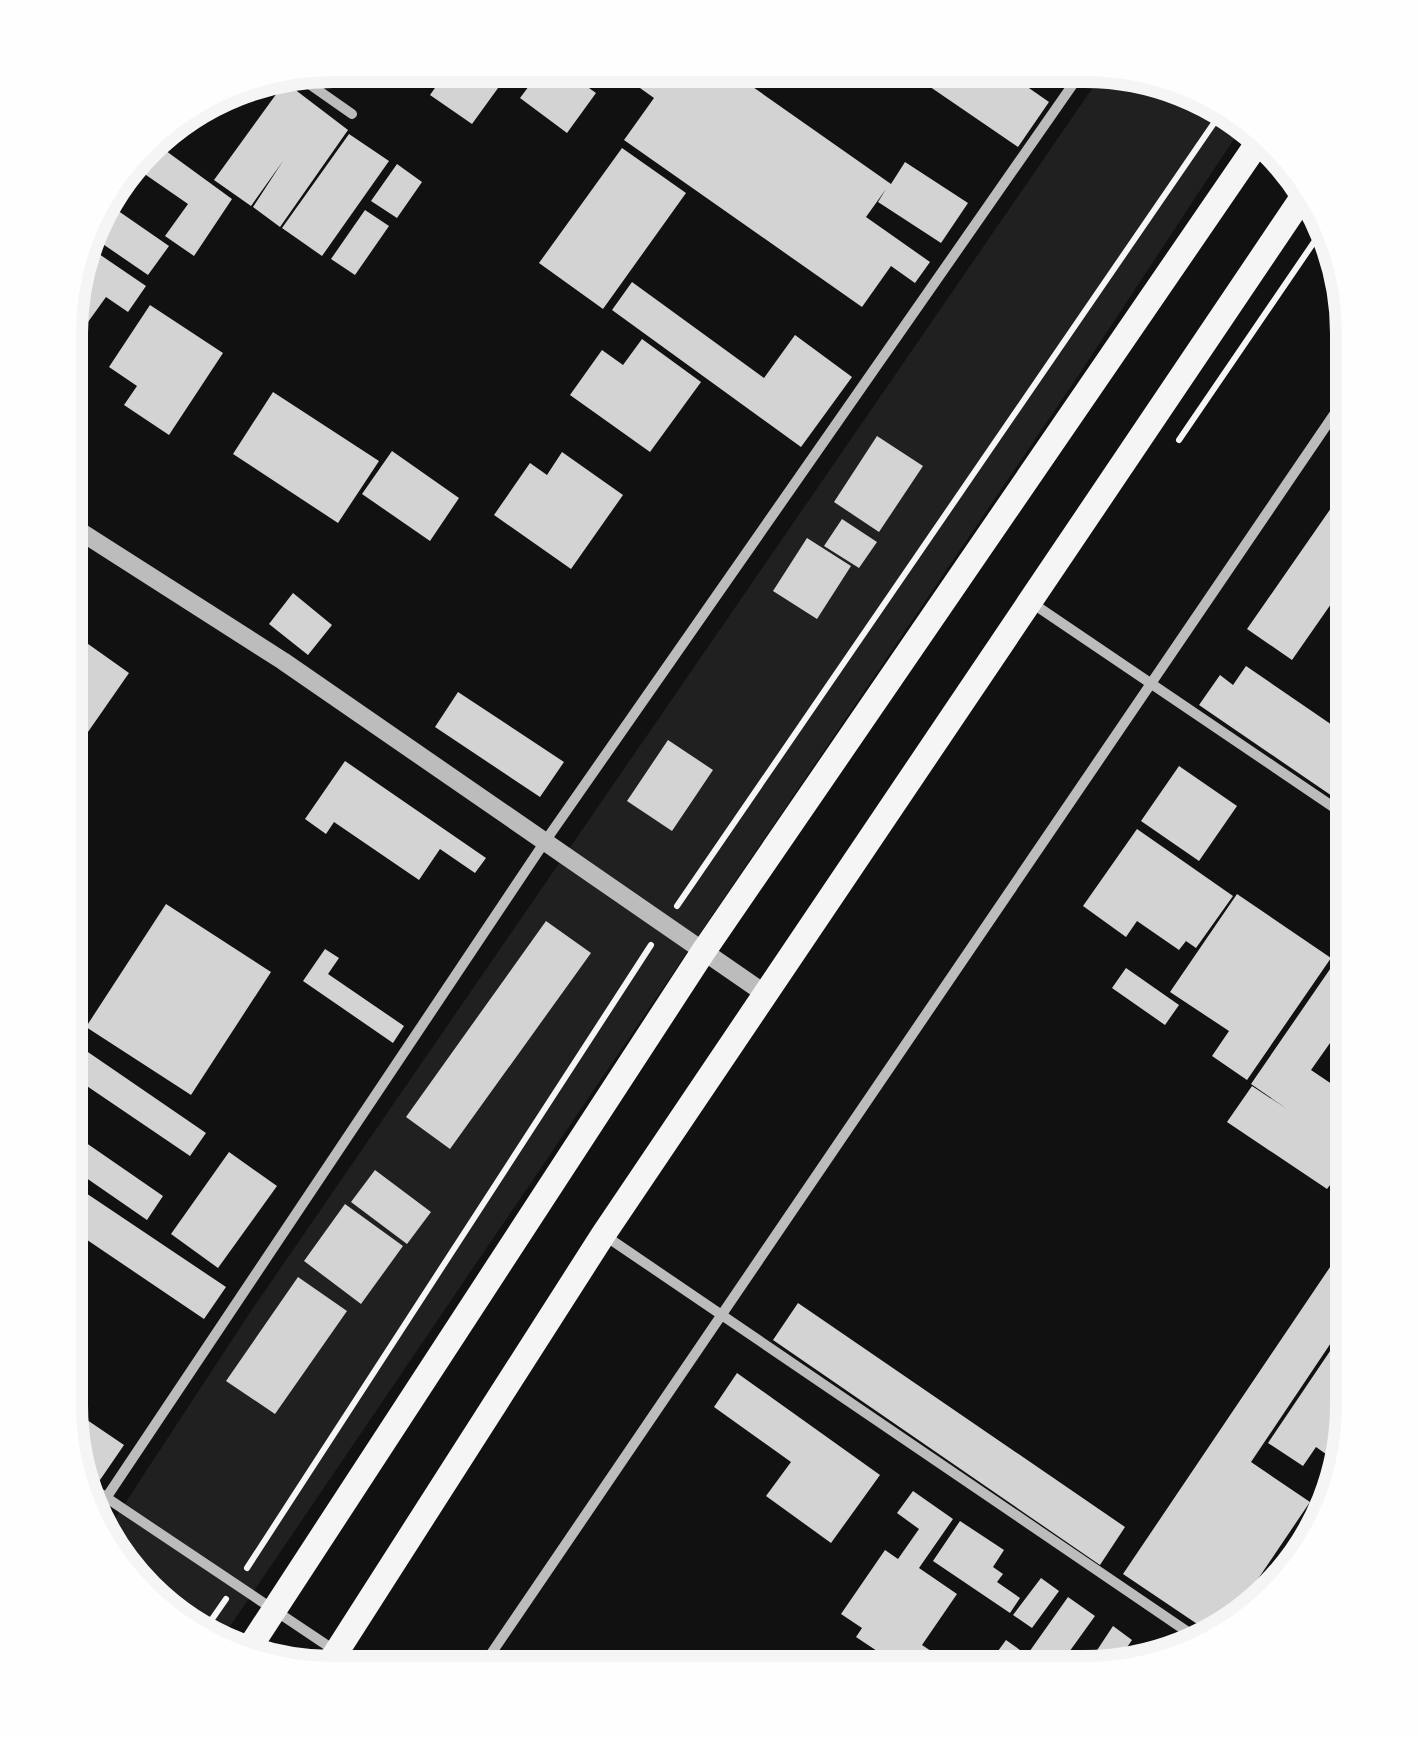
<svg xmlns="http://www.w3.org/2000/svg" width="1419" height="1739" font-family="Barlow,sans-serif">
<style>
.green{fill:#202020}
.building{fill:#d3d3d3}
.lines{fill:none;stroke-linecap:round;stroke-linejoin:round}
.path{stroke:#f5f5f5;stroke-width:6}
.minor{stroke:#bcbcbc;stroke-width:10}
.tertiary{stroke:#bcbcbc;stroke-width:18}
.primary{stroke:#f5f5f5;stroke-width:25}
.rim{fill:none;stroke:#f5f5f5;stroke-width:12}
</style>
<rect width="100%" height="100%" fill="#111"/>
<path class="green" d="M1107 67H1121L1235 111 1245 122 1078 376 220 1641 185 1629 101 1540 251 1311Z"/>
<path class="building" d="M339 65H371L360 80 338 66 324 87 309 76 314 68Z
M451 65 514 66 472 124 430 95Z
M544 66H558L596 93 567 133 520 98Z
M624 66H723L891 184 905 162 968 203 941 243 878 202 886 189 866 217 930 262 915 283 891 266 862 307 624 140 654 98 619 73Z
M901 67H999L1049 102 1018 147Z
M285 82 348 130 280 227 253 207 283 161 251 206 214 180Z
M349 134 389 161 322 256 282 228Z
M151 140 232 199 194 256 165 236 188 204 133 166Z
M622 148 686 193 603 309 539 263Z
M397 164 422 182 397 218 371 201Z
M110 188 116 192 94 223 101 200Z
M114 208 169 246 148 275 94 238Z
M365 210 389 226 355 275 331 259Z
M82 254 94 262 99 254 146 286 128 312 106 297 83 329 67 318V298Z
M632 282 764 378 795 335 852 377 801 447 612 310Z
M150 305 223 353 169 435 124 405 137 386 109 367Z
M642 339 701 382 650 452 570 395 602 350 623 365Z
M273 392 379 461 338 523 233 454Z
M877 436 923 466 879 532 834 502Z
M392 451 459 498 430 541 362 494Z
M562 452 623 495 571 569 494 515 530 463 547 475Z
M1354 475V571L1292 660 1247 629Z
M842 519 877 542 859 568 824 546Z
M807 538 851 566 817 619 773 591Z
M293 593 332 625 308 655 269 624Z
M67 629 129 673 81 742 66 731Z
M1246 666 1354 740V811L1199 705 1220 675 1233 685Z
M458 692 564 762 540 797 435 727Z
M668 740 713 770 672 831 627 801Z
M345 761 486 858 475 873 440 849 419 880 334 822 326 834 305 819Z
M1179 766 1237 806 1199 861 1141 821Z
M1137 829 1233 896 1196 948 1186 941 1179 950 1137 921 1126 937 1083 906Z
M1237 894 1331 958 1247 1080 1212 1056 1229 1031 1170 992Z
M166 904 271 972 191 1095 86 1027Z
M546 921 591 953 450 1149 406 1117Z
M325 949 339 958 328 974 404 1026 393 1043 303 981Z
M1339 956 1354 966V1009L1311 1070 1354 1099V1154L1327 1189 1227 1122 1252 1086 1287 1109 1251 1084Z
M1126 968 1179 1005 1165 1025 1112 988Z
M66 1037 206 1133 190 1156 75 1078 66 1092Z
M66 1129 163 1196 147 1220 66 1164Z
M229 1152 277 1186 218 1268 171 1234Z
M375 1170 431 1212 407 1244 351 1202Z
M65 1179 226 1287 204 1319 65 1225Z
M345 1204 403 1246 361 1304 304 1261Z
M1353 1233V1310L1251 1462 1310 1502 1218 1638 1123 1574Z
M298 1277 347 1311 275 1414 226 1381Z
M798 1303 1125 1527 1100 1565 773 1340Z
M1353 1317V1424L1340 1464 1316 1447 1303 1466 1268 1443Z
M737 1373 880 1475 831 1543 766 1496 791 1462 714 1407Z
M65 1405 124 1445 100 1480 81 1467Z
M913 1491 953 1519 919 1568 957 1594 922 1645 964 1673H910L856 1637 862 1628 841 1614 885 1550 898 1559 919 1529 897 1513Z
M960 1521 1004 1550 993 1567 1003 1574 997 1582 1020 1598 1010 1613 933 1561Z
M1041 1578 1059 1591 1032 1628 1013 1615Z
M1068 1597 1095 1616 1054 1673H982L1006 1640 1027 1655Z
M1113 1626 1132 1640 1111 1671 1089 1673 1084 1670Z
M1138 1646 1155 1658 1123 1667Z
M872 1651 903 1673H856Z"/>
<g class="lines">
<path class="path" d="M1179 440 1325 226
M677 906 1225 107
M247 1568 651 945
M201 1635 226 1599"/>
<path class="minor" d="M292 72 352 114
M1032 603 1354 821
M604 1235 1204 1643
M86 1484 337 1652
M94 1516 544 843 1085 67
M478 1673 1354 385"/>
<path class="tertiary" d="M67 523 283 661 764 993"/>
<path class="primary" d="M248 1650 703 952 1261 138
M323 1673 603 1235 1308 189"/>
</g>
<path d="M0 0H1419V1739H0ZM333 82H1085A251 251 0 0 1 1336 333V1405A251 251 0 0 1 1085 1656H333A251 251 0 0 1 82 1405V333A251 251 0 0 1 333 82Z" fill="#fefefe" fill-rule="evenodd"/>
<path class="rim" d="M333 82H1085A251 251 0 0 1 1336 333V1405A251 251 0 0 1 1085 1656H333A251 251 0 0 1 82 1405V333A251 251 0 0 1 333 82Z"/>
</svg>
